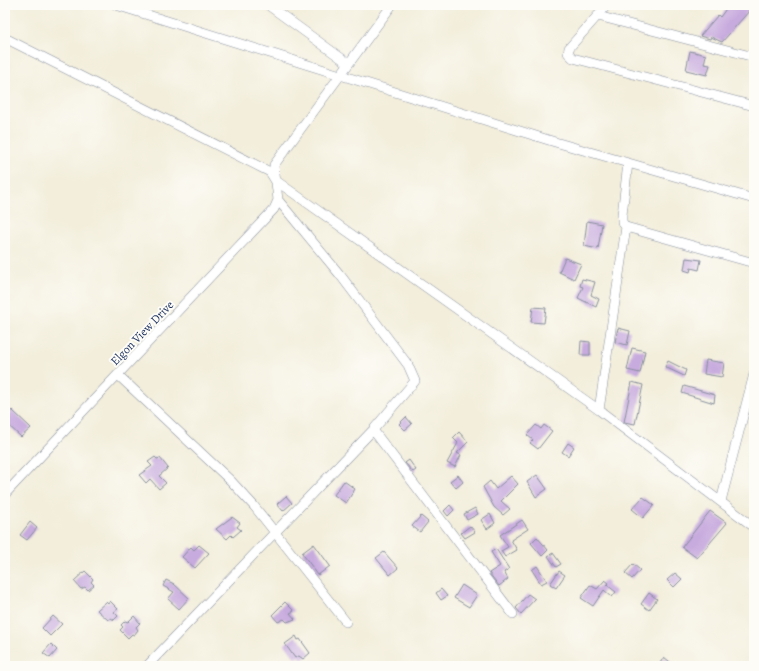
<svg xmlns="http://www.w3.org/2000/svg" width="759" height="671" font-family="Alegreya,serif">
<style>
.building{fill:#c7aade}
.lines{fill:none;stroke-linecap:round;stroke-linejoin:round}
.minor-casing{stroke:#878e9c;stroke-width:10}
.minor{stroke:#fff;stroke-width:9}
.labels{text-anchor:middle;stroke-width:4;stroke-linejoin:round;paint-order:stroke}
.street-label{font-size:12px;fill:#1b2f5e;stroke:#fdfcf7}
</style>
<rect width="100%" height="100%" fill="#fdfcf7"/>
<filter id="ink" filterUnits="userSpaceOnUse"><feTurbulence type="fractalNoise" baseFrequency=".025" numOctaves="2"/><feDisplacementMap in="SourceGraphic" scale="8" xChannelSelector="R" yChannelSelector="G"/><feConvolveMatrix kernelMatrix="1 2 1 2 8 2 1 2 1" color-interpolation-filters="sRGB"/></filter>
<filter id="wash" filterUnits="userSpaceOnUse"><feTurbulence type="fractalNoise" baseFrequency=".012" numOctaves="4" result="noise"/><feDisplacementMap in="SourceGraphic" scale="16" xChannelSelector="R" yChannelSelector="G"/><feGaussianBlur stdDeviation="0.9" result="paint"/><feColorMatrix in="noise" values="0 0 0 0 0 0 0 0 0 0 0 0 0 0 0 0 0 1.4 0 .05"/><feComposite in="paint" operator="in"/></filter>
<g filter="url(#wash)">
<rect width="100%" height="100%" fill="#f3eedb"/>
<g id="blocks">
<path class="building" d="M729 5H744L750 10 722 42 711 37 710 39 700 36 718 15 720 17Z
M690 51 706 55 704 64 710 65 707 75 686 70Z
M587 221 602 224 598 249 584 246Z
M565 258 581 264 574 279 559 272Z
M686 258 701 260 699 270 691 268 690 272 684 270Z
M582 279 595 282 591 295 599 299 596 307 578 298 583 287 580 286Z
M533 307 546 308 544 323 531 322Z
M618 328 630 331 627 345 615 342Z
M581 341 590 342V355H580Z
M632 348 645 351 640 373 627 370Z
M706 360 724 363 722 377 704 374Z
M668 361 686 370 684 376 665 367Z
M632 382 643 385 635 424 624 422Z
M684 386 715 395 714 403 682 393Z
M12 410 31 428 21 437 5 422V418Z
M406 417 412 424 405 430 399 424Z
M536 425 541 429 544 425 552 431 538 449 530 443 533 440 527 435Z
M459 432 468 442 457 453 461 455 455 467 447 463 458 443 453 438Z
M568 443 574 447 568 456 562 452Z
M155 457 157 459 160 458 168 468 159 476 166 483 159 489 150 479 146 483 139 475 152 466 148 462Z
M409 460 416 470 413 472 405 463Z
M458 475 463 482 456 488 450 481Z
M537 475 547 489 536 497 527 482Z
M511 476 518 484 501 501 510 509 503 515 494 507 483 487 490 481 496 489Z
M344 481 355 489 346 503 334 495Z
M286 496 292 503 283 511 277 504Z
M643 497 654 505 643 518 632 509Z
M450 505 454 510 448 516 444 511Z
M475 508 478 514 467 520 464 514Z
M710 511 727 523 697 558 682 547Z
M490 514 495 523 487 529 481 520Z
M421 516 428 522 420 532 412 526Z
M232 517 240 523 237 527 241 530 233 537 231 535 227 539 216 529Z
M522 520 528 529 511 540 517 550 505 557 501 551 508 547 500 535Z
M30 522 37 528 27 540 20 535Z
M470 526 475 532 465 538 461 533Z
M537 537 548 550 542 556 531 543Z
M314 544 330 566 318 575 302 553Z
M199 545 209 553 195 568 182 557 191 547 194 550Z
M496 549 509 569 504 572 508 579 499 586 489 573 500 566 491 552Z
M384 552 398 568 390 575 376 558Z
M553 553 561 564 556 567 548 556Z
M633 564 640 570 632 579 625 573Z
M537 566 547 581 541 584 532 570Z
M85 571 93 579 91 582 94 585 88 590 85 587 81 589 74 581Z
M559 571 565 575 556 588 550 584Z
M675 573 682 579 674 587 667 580Z
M166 580 174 584 189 598 179 609 168 599 174 592 163 586Z
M605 580 609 583 607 585 616 592 612 597 604 590 593 606 581 598 590 585 597 589Z
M462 585 477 595 469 607 454 598Z
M441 589 447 596 441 600 436 593Z
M649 593 657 599 649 610 641 604Z
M528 594 535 599 521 614 516 608Z
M110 601 118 609 114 612 118 616 114 620 111 618 108 620 97 610 106 602 108 604Z
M285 602 294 611 290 613 295 619 287 622 284 619 278 622 272 615Z
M53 616 62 624 50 636 42 628Z
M134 616 140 623 136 627 138 630 134 635 132 634 128 638 120 630 123 627 121 625 125 621 128 622Z
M296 636 298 640 300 639 310 653 303 659 299 656 295 658 285 644Z
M51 644 57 650 50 658 43 653Z
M664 657 675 666H658Z"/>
</g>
</g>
<g filter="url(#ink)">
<use href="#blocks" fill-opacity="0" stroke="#878e9c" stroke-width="1"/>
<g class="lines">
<g class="minor-casing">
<path id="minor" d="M116 5 555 142 754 199
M268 5 348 63
M607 5 569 48 568 53 573 58 754 106
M598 16 754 57
M5 38 270 172 275 180 599 410 754 527
M628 163 622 215V222L626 227 754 263
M118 375 231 481 254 506 346 622
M599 410 626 227
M373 430 513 614
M5 494 274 209 278 200 274 165 392 5
M721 501 754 374
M147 666 373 430 415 381 408 365 341 276 278 200"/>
</g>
<use href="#minor" class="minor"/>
</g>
</g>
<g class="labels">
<g class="street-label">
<text transform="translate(142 333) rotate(-46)" y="4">Elgon View Drive</text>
</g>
</g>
<rect width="759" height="671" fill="none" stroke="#fdfcf7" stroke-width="20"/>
</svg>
